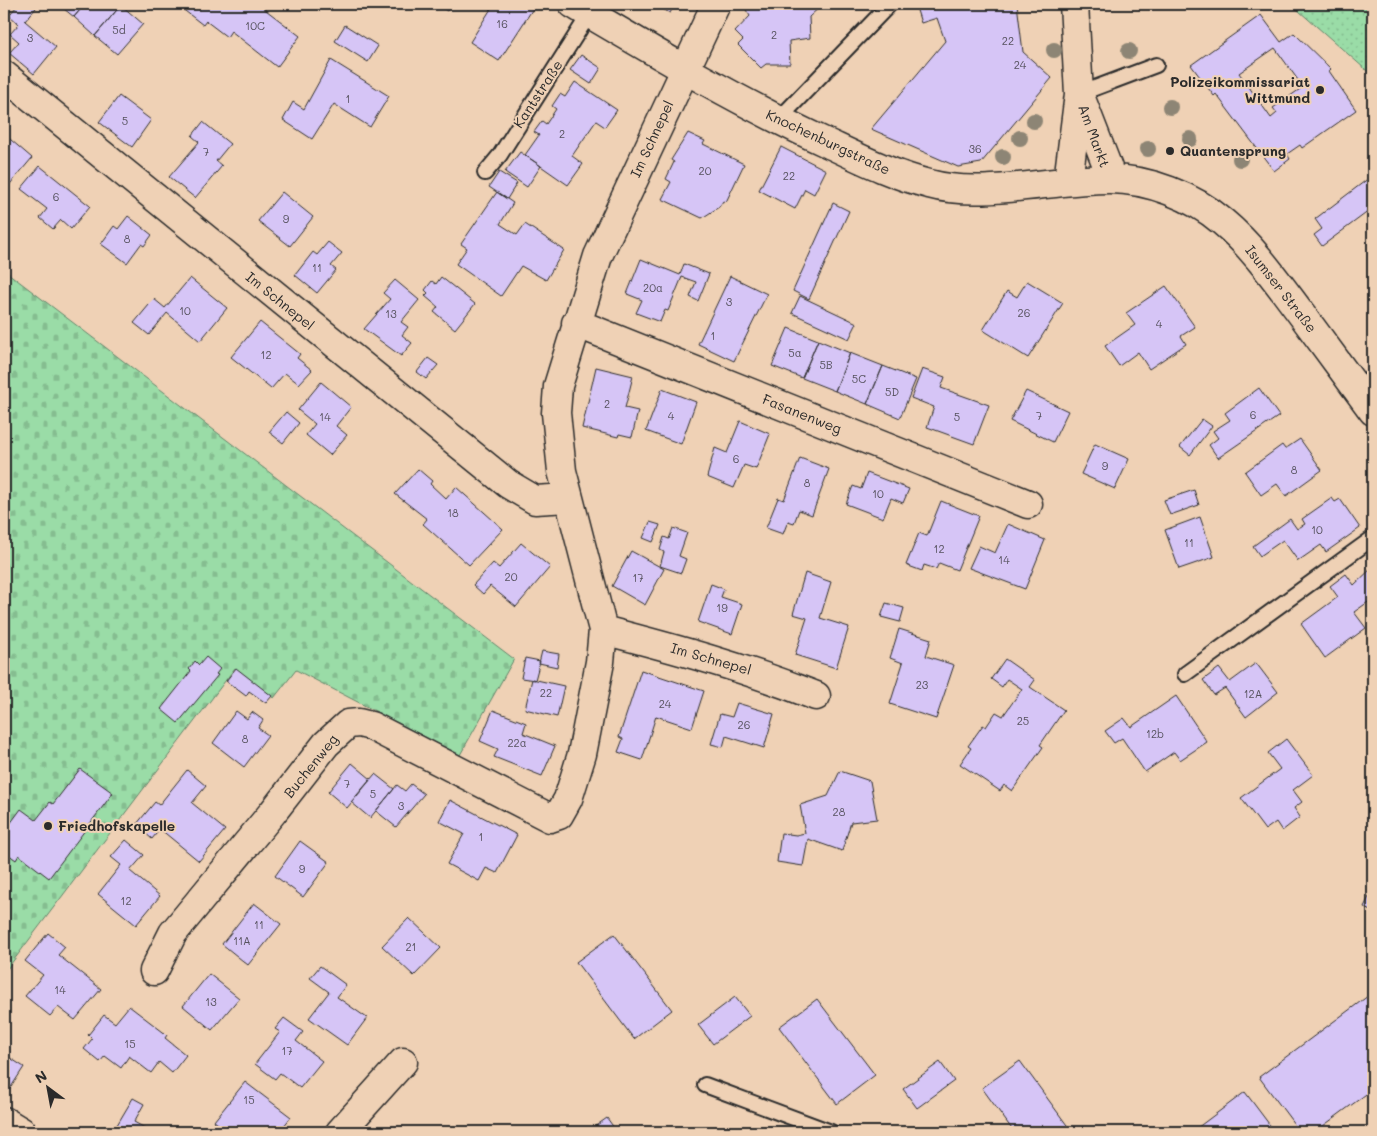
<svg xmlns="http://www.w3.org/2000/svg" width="1377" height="1136" font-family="Mali,sans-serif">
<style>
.cemetery{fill:url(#cemetery-stones);stroke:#628469}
.park{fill:url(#park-dots);stroke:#628469}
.building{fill:#d6c5f6;stroke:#2b2b2b;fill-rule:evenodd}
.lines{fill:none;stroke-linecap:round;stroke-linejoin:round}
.lane-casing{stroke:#2b2b2b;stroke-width:18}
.street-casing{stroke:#2b2b2b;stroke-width:31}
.secondary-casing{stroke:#2b2b2b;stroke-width:31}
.lane{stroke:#efd1b5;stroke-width:14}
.street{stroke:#efd1b5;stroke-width:28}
.secondary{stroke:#efd1b5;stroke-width:28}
.tree{fill:#8d8574}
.poi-dot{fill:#2b2b2b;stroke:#efd1b5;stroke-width:2}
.labels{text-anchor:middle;stroke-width:4;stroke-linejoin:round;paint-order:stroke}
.number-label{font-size:11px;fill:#56525e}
.poi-label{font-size:14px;font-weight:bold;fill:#2b2b2b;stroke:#efd1b5;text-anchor:start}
.street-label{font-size:14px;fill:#2b2b2b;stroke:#efd1b5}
</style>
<defs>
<pattern id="cemetery-stones" width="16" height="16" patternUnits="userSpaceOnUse" patternTransform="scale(1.25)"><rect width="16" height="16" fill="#9adca7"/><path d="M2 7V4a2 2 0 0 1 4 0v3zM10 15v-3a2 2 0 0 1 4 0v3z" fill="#85bd90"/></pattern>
<pattern id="park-dots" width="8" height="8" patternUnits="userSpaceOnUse" patternTransform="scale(1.25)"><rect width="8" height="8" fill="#9adca7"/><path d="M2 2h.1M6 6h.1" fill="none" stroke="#85bd90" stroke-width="1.8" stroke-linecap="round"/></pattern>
</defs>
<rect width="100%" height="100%" fill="#efd1b5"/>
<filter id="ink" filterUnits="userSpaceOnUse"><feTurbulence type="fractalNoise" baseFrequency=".02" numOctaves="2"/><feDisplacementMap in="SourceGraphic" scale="10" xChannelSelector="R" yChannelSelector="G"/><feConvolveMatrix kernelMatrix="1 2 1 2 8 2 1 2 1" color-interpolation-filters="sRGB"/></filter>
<g filter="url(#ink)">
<path class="cemetery" d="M4 270 514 659 460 755 296 670 274 698 235 668 4 973Z"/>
<path class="park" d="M1291 4H1373V76Z"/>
<path class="building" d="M19 4H30L36 8 25 21 56 47 34 74 9 53 19 42 10 34 19 24 9 15Z
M58 4H85L74 17Z
M85 4H120L121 5 95 36 74 17Z
M176 4H258L300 36 277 67 231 31 227 37 206 21 203 25Z
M436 4H452L447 11Z
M494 4H528L534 7 499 61 470 42Z
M653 4H675L670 13Z
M752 4H823L809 17 810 38 789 41 790 64H766L761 68 738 45 743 40 735 32 750 16 746 10Z
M915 4H1017L1023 52 1052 78 981 163 958 167 871 129 945 41 937 18 921 23Z
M121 5 143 24 117 54 95 36Z
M1261 15 1281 42 1294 33 1331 69 1329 71 1356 110 1302 148 1300 145 1287 154 1290 159 1274 171 1216 94 1214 96 1191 65ZM1275 48 1303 87 1273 108 1277 113 1271 118 1239 73Z
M345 25 378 46 368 62 335 41Z
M581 55 601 68 591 84 570 70Z
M331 60 389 96 370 127 334 104 312 139 283 120 293 102 304 109Z
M575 82 617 110 605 127 596 121 572 156 583 164 568 185 525 155 539 135 534 132 542 121 546 124 556 109 552 106 560 94 565 97Z
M119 96 151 120 132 147 99 122Z
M203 122 230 144 216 161 222 166 195 198 169 177 199 142 192 136Z
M688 133 705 141 703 144 744 164 726 202 723 201 719 207 702 218 662 199 671 182 666 179 674 162 671 160Z
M4 134 32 158 5 190 4 189Z
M781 147 826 170 814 194 805 189 795 209 759 190Z
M520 152 541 166 527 187 505 172Z
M40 166 90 206 71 229 61 220 53 229 40 218 47 209 21 189Z
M499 172 517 183 507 199 489 187Z
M1373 175V208L1322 246 1314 235 1322 229 1315 219Z
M282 192 313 217 290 246 258 221Z
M497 192 513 203 500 224 517 235 525 224 564 250 546 280 521 266 501 296 456 264 467 248 461 244Z
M833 203 849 211 809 299 793 291Z
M128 216 152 235 144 246 141 244 127 263 101 244 114 226 118 229Z
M328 242 342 253 331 266 336 270 317 293 295 275 313 252 317 255Z
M641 259 680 275 684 264 709 274 698 301 690 297 696 282 682 277 668 311 665 310 660 322 636 313 642 300 627 294Z
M730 276 767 294 734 361 698 344Z
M441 277 475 304 455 329 434 312 438 307 425 296 428 293 425 290 432 281 436 284Z
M190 278 227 308 200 341 167 313 149 335 134 323 154 299 165 308Z
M395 280 419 300 401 322 408 327 402 335 412 343 401 356 364 329 390 299 383 293Z
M1027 281 1063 303 1028 358 983 330 1007 291 1017 297Z
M1166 286 1195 327 1181 336 1186 344 1149 369 1138 352 1119 366 1105 346 1135 325 1126 313Z
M800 296 857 323 849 339 792 313Z
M260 322 300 354 297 358 312 370 299 384 285 373 271 389 231 357Z
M788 328 818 340 802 378 772 366Z
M818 340 850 353 835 391 802 378Z
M850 353 883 366 867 404 835 391Z
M428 358 438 365 426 379 417 372Z
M883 366 916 379 900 418 867 404Z
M596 367 633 376 625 408 638 411 632 437 619 434 618 437 582 428Z
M922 369 945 377 941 388 989 405 974 444 927 427 934 407 911 398Z
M321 382 351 407 336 426 347 435 330 455 306 435 315 424 298 410Z
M1259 388 1279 416 1218 458 1209 445 1218 438 1213 431 1230 420 1225 413Z
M662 389 696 402 681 444 646 431Z
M1026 391 1068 411 1053 442 1010 421Z
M286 412 299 423 283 443 269 432Z
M1202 419 1212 426 1190 455 1180 447Z
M740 421 770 434 756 469 744 465 734 488 707 477 715 448 727 453Z
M1300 439 1322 470 1286 496 1277 484 1261 495 1245 472 1282 445 1285 449Z
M1095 444 1129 459 1115 489 1081 474Z
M800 458 829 469 812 515 799 510 794 523 788 521 783 534 766 528 778 498 784 500Z
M418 469 432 481 430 484 446 499 456 487 503 529 469 565 423 524 427 519 395 494Z
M867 473 909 489 903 503 891 498 883 518 846 504 853 486 861 489Z
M1194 490 1199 505 1170 515 1164 500Z
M1332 498 1335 502 1340 499 1360 528 1326 552 1321 545 1298 561 1283 540 1260 556 1253 546 1290 519 1297 529 1305 524 1302 519Z
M941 501 979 516 957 570 939 563 936 569 924 565 922 571 906 565 919 533 927 536Z
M1200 517 1214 557 1179 569 1165 530Z
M650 522 660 525 653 542 643 538Z
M1008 524 1045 540 1025 589 969 568 979 546 995 553Z
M673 528 687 533 679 556 686 559 681 573 660 566 664 552 660 550 664 537 669 539Z
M521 543 550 567 516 607 490 586 483 594 473 585 493 563 499 568Z
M631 551 664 569 645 605 612 586Z
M1373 567V602L1371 600 1354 612 1366 628 1325 658 1301 624 1338 597 1330 586 1346 574 1354 585Z
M805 573 831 582 820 618 849 627 836 668 795 655 807 618 793 614Z
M711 584 724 589 721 597 742 604 732 634 698 622Z
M886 603 904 608 900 622 881 617Z
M899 629 931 639 926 656 954 665 936 719 890 704 903 663 890 658Z
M542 651 559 654 557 667 539 663Z
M206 657 220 669 216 674 218 675 178 723 161 709 191 671 189 669 195 661 199 665Z
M525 658 540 661 535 680 521 678Z
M1005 659 1035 680 1030 687 1064 710 1040 745 1043 747 1012 791 1004 785 1000 791 960 764 971 748 968 746 983 725 986 727 996 712 1003 716 1022 689 1007 679 1002 687 991 679Z
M1256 663 1278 692 1246 717 1225 688 1214 695 1203 680 1219 668 1230 682Z
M236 668 272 696 266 703 249 691 246 696 226 681Z
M641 670 704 691 692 728 656 716 642 760 618 752 623 739 619 737Z
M532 679 564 686 557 717 525 709Z
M1176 696 1207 742 1180 760 1174 752 1145 772 1122 738 1114 743 1105 731 1124 718 1131 727Z
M737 703 774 714 764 748 726 736 723 747 711 744 720 714 732 717Z
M493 710 526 723 523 733 555 746 542 776 494 757 498 749 480 741Z
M236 711 247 719 252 712 263 720 258 728 268 735 244 767 213 743Z
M1286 739 1313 775 1293 790 1302 802 1294 808 1300 817 1282 831 1276 822 1265 830 1241 798 1280 769 1268 753Z
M352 763 371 779 347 808 328 792Z
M80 769 113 793 49 878 19 855 16 860 4 851V832L21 809 36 820 50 802 53 804Z
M187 770 206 786 192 803 225 830 199 861 160 829 152 839 136 825 155 802 159 805Z
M840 771 870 781 877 819 851 822 842 851 808 839 803 866 777 862 781 833 796 835 805 833 800 805 828 796Z
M375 774 394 789 370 818 351 802Z
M411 784 424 794 396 827 376 811 397 785 405 791Z
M450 800 517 835 497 873 486 868 479 881 447 864 464 834 439 821Z
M126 840 144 855 130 871 160 896 136 925 98 894 121 865 111 857Z
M300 841 329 862 303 897 275 876Z
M1373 889V912L1364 907Z
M254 903 281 924 248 965 222 944Z
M409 918 441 948 414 976 382 946Z
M48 933 65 947 58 955 101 989 75 1020 58 1007 50 1016 25 996 43 975 25 961Z
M614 934 672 1010 634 1039 576 962Z
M320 966 346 985 337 997 367 1018 347 1045 309 1018 329 992 310 978Z
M209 974 239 998 212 1030 183 1006Z
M1368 996 1373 1004V1089L1315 1132H1300L1259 1077Z
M735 997 750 1016 713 1044 698 1025Z
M817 999 875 1075 837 1104 779 1027Z
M129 1006 167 1035 165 1038 186 1055 172 1073 159 1062 151 1073 129 1056 121 1068 105 1056 100 1062 84 1049 92 1039 88 1035 104 1015 115 1023Z
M284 1018 303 1032 296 1041 322 1061 300 1088 280 1073 275 1079 255 1064 280 1032 275 1029Z
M4 1054 24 1067 4 1098Z
M1020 1061 1072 1132H1014L982 1088Z
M940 1062 954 1081 917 1108 903 1089Z
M245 1082 291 1117 279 1132H229L214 1121Z
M1245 1092 1275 1132H1193V1131Z
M133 1098 144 1104 134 1122 152 1132H126L127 1131 117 1125Z
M607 1118 617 1132H587Z"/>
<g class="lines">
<g class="lane-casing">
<path id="lane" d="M1079 94 1156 65
M778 120 890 4
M485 173 500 155 590 13
M1185 674 1373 538
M705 1085 831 1132"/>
</g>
<g class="street-casing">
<path id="street" d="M4 75 508 484 535 500 568 498
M576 323 1028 504
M603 630C676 649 746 668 816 696
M154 971 173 933 273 812 326 744 348 724 359 723 371 726 550 818 559 815 568 799 582 754 600 662 603 630 562 471 556 413 558 386 598 256 716 4
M4 1121 22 1132
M340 1132 403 1062"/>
</g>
<g class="secondary-casing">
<path id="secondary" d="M573 4C656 53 740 103 827 143 861 159 893 175 929 184 982 199 1052 179 1109 179 1148 179 1193 196 1223 222 1253 247 1276 280 1300 312 1324 345 1349 378 1373 411
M1080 96 1108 168 1109 179
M1068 181 1079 94 1074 4"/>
</g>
<use href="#lane" class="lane"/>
<use href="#street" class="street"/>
<use href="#secondary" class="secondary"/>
</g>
<g class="tree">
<circle cx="1054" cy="50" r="8"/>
<circle cx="1129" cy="51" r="8"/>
<circle cx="1170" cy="107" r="8"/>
<circle cx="1034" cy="121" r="8"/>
<circle cx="1020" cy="138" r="8"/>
<circle cx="1190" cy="139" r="8"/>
<circle cx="1148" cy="149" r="8"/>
<circle cx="1003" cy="157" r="8"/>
<circle cx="1240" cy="159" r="8"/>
</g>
</g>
<g class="poi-dot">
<circle cx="1320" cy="90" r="5"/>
<circle cx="1170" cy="151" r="5"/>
<circle cx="48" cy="826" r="5"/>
</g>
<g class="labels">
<g class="number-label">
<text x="502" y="28">16</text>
<text x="255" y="30">10C</text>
<text x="119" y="34">5d</text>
<text x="774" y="39">2</text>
<text x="30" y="42">3</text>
<text x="1008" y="45">22</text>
<text x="1020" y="69">24</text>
<text x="348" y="103">1</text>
<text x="125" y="125">5</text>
<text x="562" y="138">2</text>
<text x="975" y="153">36</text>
<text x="206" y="156">7</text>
<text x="705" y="175">20</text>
<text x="789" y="180">22</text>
<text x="56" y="201">6</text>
<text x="286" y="223">9</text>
<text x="127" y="243">8</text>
<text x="317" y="272">11</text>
<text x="653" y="292">20a</text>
<text x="729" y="306">3</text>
<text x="185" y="315">10</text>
<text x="1024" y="317">26</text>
<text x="391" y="318">13</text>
<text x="1159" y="328">4</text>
<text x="713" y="340">1</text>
<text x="795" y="357">5a</text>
<text x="266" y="359">12</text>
<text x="826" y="369">5B</text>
<text x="859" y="383">5C</text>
<text x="892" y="396">5D</text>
<text x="607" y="408">2</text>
<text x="1253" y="419">6</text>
<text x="671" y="420">4</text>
<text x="1039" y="420">7</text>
<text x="325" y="421">14</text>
<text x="957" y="421">5</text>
<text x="736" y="463">6</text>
<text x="1105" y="470">9</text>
<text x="1294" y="474">8</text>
<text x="807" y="487">8</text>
<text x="878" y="498">10</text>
<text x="453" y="517">18</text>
<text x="1317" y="534">10</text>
<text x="1189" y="547">11</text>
<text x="939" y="553">12</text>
<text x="1004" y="564">14</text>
<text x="511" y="581">20</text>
<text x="638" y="582">17</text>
<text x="722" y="612">19</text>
<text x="922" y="689">23</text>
<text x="546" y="697">22</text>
<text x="1253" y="698">12A</text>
<text x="665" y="708">24</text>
<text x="1023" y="725">25</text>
<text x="744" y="729">26</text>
<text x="1155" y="738">12b</text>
<text x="245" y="743">8</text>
<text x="517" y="747">22a</text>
<text x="347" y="788">7</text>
<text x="373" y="798">5</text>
<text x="401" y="810">3</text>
<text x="839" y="816">28</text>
<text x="481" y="841">1</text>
<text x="302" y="873">9</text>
<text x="126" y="905">12</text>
<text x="259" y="929">11</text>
<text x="242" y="945">11A</text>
<text x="411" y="951">21</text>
<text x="60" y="994">14</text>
<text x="211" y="1006">13</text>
<text x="130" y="1048">15</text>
<text x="287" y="1055">17</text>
<text x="249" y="1104">15</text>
</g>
<g class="poi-label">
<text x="1310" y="87" text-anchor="end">Polizeikommissariat<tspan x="1310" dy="16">Wittmund</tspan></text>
<text x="1180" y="156">Quantensprung</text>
<text x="58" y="831">Friedhofskapelle</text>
</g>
<g class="street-label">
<text transform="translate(538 94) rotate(-57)" y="5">Kantstraße</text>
<text transform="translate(1094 136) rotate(70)" y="5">Am Markt</text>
<text transform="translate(652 139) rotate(-65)" y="5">Im Schnepel</text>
<text transform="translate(828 142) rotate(25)" y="5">Knochenburgstraße</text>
<text transform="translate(1281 289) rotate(52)" y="5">Isumser Straße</text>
<text transform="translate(280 301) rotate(39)" y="5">Im Schnepel</text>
<text transform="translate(802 414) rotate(22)" y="5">Fasanenweg</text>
<text transform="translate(711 659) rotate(16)" y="5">Im Schnepel</text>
<text transform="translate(311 766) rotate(-51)" y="5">Buchenweg</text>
</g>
</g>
<rect width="1377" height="1136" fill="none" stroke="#efd1b5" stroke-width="20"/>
<rect x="10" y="10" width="1357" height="1116" fill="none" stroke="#2b2b2b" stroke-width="2" filter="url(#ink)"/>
<g transform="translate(48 1088) rotate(328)" stroke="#efd1b5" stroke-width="4" paint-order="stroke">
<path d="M0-4L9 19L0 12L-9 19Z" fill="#2b2b2b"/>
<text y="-8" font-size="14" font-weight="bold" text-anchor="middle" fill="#2b2b2b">N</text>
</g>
</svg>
